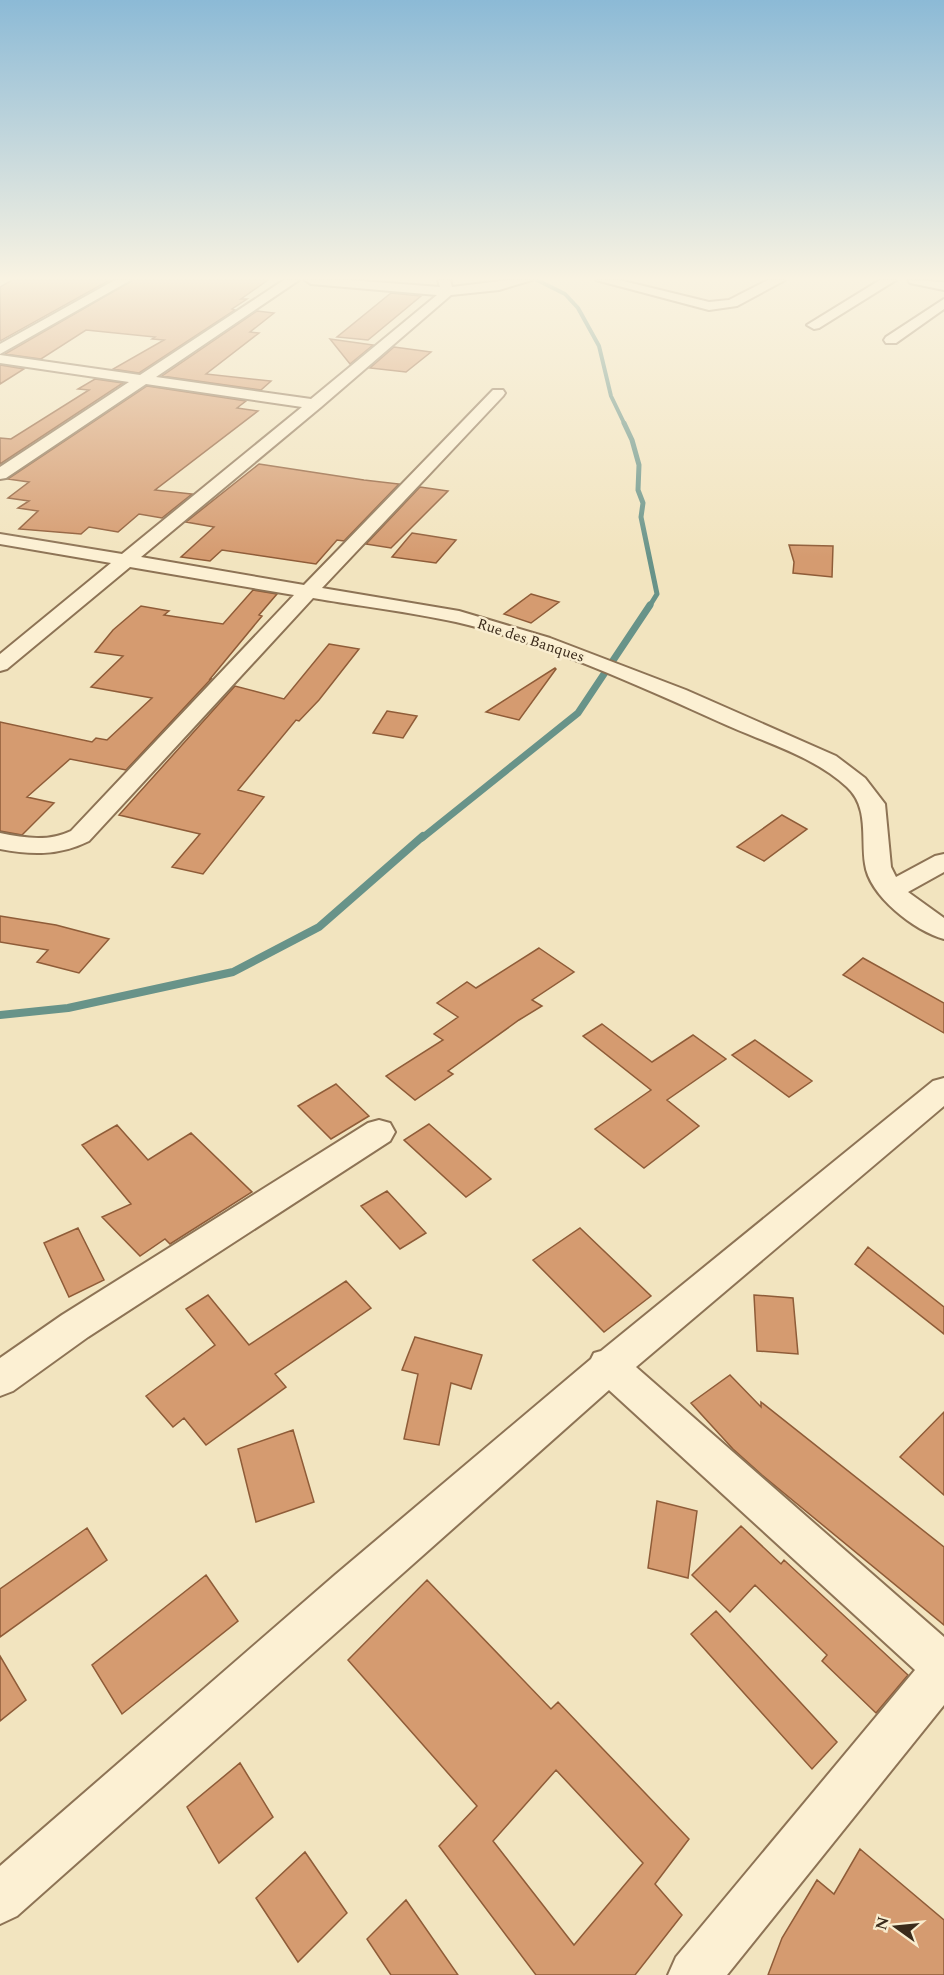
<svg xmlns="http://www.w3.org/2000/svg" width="944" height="1975" font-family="Spectral,serif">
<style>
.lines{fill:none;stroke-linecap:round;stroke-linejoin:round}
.stream-far3{stroke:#689389;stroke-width:4}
.stream-far2{stroke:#689389;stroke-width:5}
.stream-far1{stroke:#689389;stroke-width:7}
.stream{stroke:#689389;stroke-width:8}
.building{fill:#d59b70;stroke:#8f5c38;stroke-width:1.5;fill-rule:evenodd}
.minor-casing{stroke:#8d7355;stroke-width:4}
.minor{fill:#fcf0d3;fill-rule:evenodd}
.labels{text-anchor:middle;stroke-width:5;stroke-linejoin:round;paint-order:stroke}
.far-street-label{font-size:15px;fill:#3b2b1b;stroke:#f9edcf}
</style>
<rect width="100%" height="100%" fill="#f2e4bf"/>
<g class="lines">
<path class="stream-far3" d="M537 280 565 294 578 308 599 346 611 396 625 425"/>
<path class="stream-far2" d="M624 423 632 440 639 465 638 490 643 503 641 517 657 594 649 607"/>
<path class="stream-far1" d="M422 838 578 713 650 605"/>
<path class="stream" d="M0 1015 68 1008 233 972 319 927 423 836"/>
</g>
<path class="building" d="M12 280H110L0 341V287Z
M133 280H268L241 299H247L232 309 235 310 139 373 113 369 164 340 152 339 155 337 86 330 41 359 5 354Z
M391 293 421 296 368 340 337 337Z
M257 311 274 313 250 332 259 333 206 374 271 381 261 390 162 376Z
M330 339 373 345 350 364Z
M394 347 431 352 406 372 370 368Z
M0 365 24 369 0 384Z
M95 379 123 383 0 464V438L11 439 89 390 78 389Z
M147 386 246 401 237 408 258 411 155 490 192 494 162 518 139 514 118 532 89 527 81 534 19 529 38 511 18 508 29 501 8 498 29 482 8 479Z
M259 464 364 480 399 484 344 541 337 540 316 564 222 550 210 561 181 557 214 527 186 522Z
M420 487 448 491 391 548 366 544Z
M412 533 456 540 436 563 392 557Z
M789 545 833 546 832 577 793 573 794 562Z
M253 590 277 594 259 615 262 616 210 679H211L126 770 70 759 27 797 54 803 22 835 0 831V722L92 742 96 738 107 740 152 698 91 687 123 656 95 652 113 630 141 606 169 611 164 615 223 624Z
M531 594 559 602 531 623 504 614Z
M329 644 359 649 319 700 299 721 296 720 238 790 264 797 203 874 172 867 200 834 119 815 235 686 284 699Z
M555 668 556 669 519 720 486 712Z
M387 711 417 716 403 738 373 733Z
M782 815 807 829 764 861 737 847Z
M0 916 56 925 109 939 79 973 37 962 48 950 0 942Z
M539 948 574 972 532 1000 542 1006 519 1020 448 1071 453 1074 415 1100 386 1076 443 1040 434 1034 458 1017 437 1003 467 982 476 988Z
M863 958 944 1003V1033L843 975Z
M602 1024 652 1062 693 1035 726 1059 667 1100 699 1126 644 1168 595 1129 651 1090 583 1036Z
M755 1040 812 1081 789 1097 732 1055Z
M336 1084 369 1116 331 1139 298 1106Z
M429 1124 491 1179 466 1197 404 1140Z
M117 1125 148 1160 191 1133 252 1192 170 1244 165 1239 140 1256 102 1217 131 1204 82 1145Z
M387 1191 426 1233 400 1249 361 1206Z
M78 1228 104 1280 69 1297 44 1243Z
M580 1228 651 1296 604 1332 533 1260Z
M868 1247 944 1307V1334L855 1264Z
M346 1281 371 1308 275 1374 286 1387 206 1445 184 1418 173 1427 146 1396 215 1345 186 1309 208 1295 249 1345Z
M754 1295 793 1298 798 1354 757 1351Z
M415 1337 482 1355 471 1389 451 1383 439 1445 404 1439 418 1374 402 1370Z
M730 1375 761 1407V1402L944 1547V1625L762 1475 733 1449 691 1403Z
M944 1412V1495L900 1457Z
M293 1430 314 1502 256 1522 238 1449Z
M657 1501 697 1511 688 1578 648 1568Z
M741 1526 781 1564 784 1560 908 1675 876 1713 822 1661 827 1655 755 1585 730 1612 692 1575Z
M87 1528 107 1560 0 1637V1589Z
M206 1575 238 1621 122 1714 92 1665Z
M427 1580 551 1709 558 1702 689 1839 655 1884 682 1915 635 1975H536L439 1846 477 1806 348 1660ZM556 1770 643 1863 574 1945 493 1841Z
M716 1611 837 1742 812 1769 691 1634Z
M0 1656 26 1700 0 1721Z
M240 1763 273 1817 219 1863 187 1807Z
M860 1849 944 1920V1975H768L782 1938 817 1880 834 1894Z
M305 1852 347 1913 298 1962 256 1898Z
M406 1900 458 1975H391L367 1939Z"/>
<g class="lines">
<g class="minor-casing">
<path id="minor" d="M115 280H131L0 354V344Z
M284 280H299L156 377 311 399 437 295 311 284 305 280H349L440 287 438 280H450L452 287 508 280H532L499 290 451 295 321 407 141 557 304 585 493 390H503L505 393 503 396 322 588 459 611 550 638 686 690 836 756 865 778 885 804 891 867 896 877 935 856 944 854V872L908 892 944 918V939C915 931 869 896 865 864 861 838 869 807 847 787 816 758 770 744 731 727 646 689 547 643 456 622 409 612 360 606 313 598L89 841C59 856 31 855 0 849V833C25 838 48 842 71 831L294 595 130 567 7 669 0 671V654L111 563 0 544V534L122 554 302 407 146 384 6 478 0 479V467L129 382 0 363V355L140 375Z
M596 280H619L709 302 729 300 768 280H785L737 306 709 310Z
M880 280H896L819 328 814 329 807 325Z
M908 280 944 282V290L910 283Z
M944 299V309L896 343H886L884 340 886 337Z
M944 1078V1106L636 1367 944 1637V1705L727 1975H668L676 1957 915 1670 609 1390 17 1916 0 1924V1866L335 1575 591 1359 594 1353 601 1351 933 1081Z
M379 1120 390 1123 395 1132 390 1141 88 1337 13 1391 0 1396V1358L62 1315 368 1123Z"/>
</g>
<use href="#minor" class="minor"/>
</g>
<linearGradient id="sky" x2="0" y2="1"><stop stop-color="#8cbad6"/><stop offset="0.5" stop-color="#f9f3e2"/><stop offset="1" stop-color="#f9f3e2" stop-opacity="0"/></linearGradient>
<rect width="944" height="557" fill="url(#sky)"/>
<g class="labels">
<g class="far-street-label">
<text transform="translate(531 640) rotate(18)" y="5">Rue des Banques</text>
</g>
</g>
<g transform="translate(896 1927) rotate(285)" stroke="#f9edcf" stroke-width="4.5" paint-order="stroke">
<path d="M0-4.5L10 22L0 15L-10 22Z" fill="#3b2b1b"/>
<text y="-9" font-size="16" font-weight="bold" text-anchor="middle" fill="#3b2b1b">N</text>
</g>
</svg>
